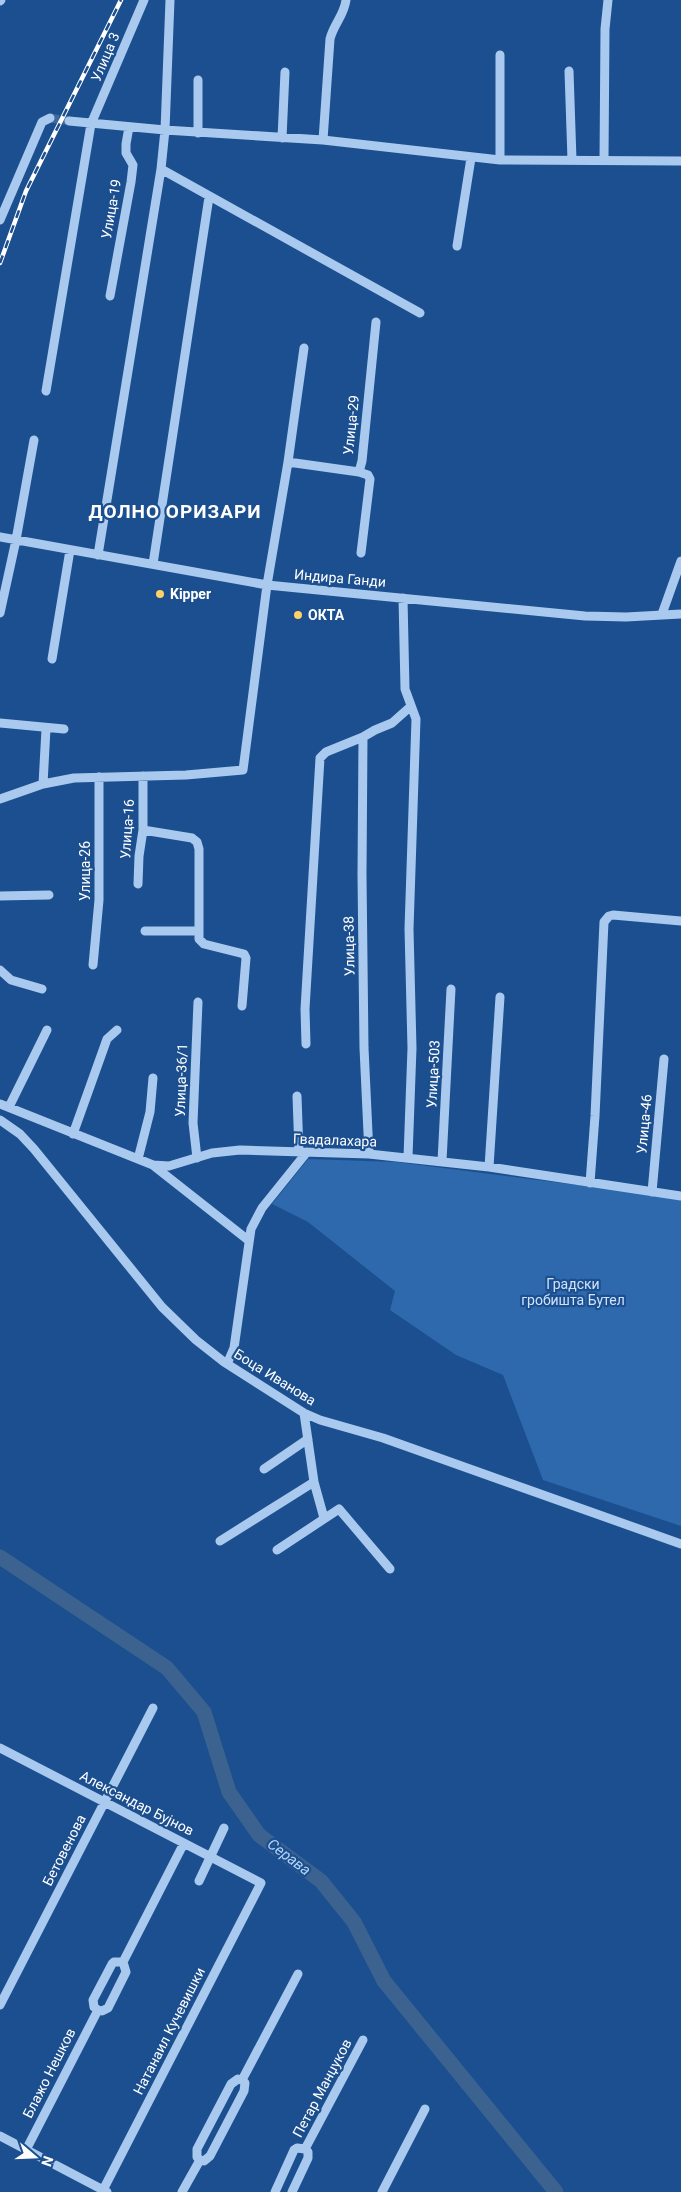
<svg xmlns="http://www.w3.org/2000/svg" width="681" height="2192" font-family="Roboto,sans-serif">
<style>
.green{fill:#2e69ad}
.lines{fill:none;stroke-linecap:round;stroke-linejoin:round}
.river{stroke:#3c6290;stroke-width:15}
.minor-tunnel{stroke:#3d69a0;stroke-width:9;stroke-dasharray:9 4.5;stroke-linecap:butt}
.minor{stroke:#a9c9ee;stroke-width:9}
.rail-casing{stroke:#fff;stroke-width:4.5}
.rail{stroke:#1b4f8f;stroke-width:2.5;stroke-dasharray:8;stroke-linecap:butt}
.poi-dot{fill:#ffd166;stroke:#1b4f8f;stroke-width:2}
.labels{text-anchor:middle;stroke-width:4.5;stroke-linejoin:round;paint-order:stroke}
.street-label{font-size:14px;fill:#fff;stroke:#1b4f8f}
.poi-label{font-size:14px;font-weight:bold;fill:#fff;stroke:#1b4f8f;text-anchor:start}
.park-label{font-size:14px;fill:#cfe3fa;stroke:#1b4f8f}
.water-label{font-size:15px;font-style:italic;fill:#b5d3f5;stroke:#1b4f8f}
.district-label{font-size:19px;font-weight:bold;letter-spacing:1px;fill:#fff;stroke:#1b4f8f}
</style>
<rect width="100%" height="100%" fill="#1b4f8f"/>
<path class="green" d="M308 1159 396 1162 681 1198V1526L543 1480 503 1375 456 1355 390 1310 395 1291 308 1222 272 1204Z"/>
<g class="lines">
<path class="river" d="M0 1557 167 1668 204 1712 229 1792 259 1835 321 1881 354 1922 384 1981 556 2192"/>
<path class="minor-tunnel" d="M50 118 69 121"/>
<path class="minor" d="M0 1 1 0
M500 55V160
M569 71 572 160
M69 121 165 130 323 140 500 160 681 161
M198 133V80
M282 138 285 72
M323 140 330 39C334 23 344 16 346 0
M604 160 605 29 608 0
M161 169 420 313
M0 220 42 122 50 118
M457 246 471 158
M110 296 131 182 133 165 126 153V144L129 127
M46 391 91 124 144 0
M288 462 359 472
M0 537 267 585 585 616 626 617 681 614
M361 553 370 479 368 475 359 472 362 461 376 322
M98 555 161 169 165 130 170 0
M153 564 209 197
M403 598 405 689 416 719 409 929 412 1048 408 1157
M0 613 16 540 34 440
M662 614 681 561
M52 659 70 550
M0 723 64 729
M363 737 362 875 364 1048 369 1154
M43 784 46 729
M0 799 43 784 74 778 186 775 243 770 267 585 288 462 304 348
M143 830 192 838 197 842 199 849V939L204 944 244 954 246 958 242 1006
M138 884 139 856 143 830V776
M0 896 49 895
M145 931H199
M93 965 99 900V777
M0 970 11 980 42 989
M306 1044 305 1009 320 758 326 752 363 737 375 730 392 723 410 707
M297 1096 299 1152
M0 1104 153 1165 169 1166 212 1153 240 1150 369 1154 489 1167 681 1196
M9 1107 47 1030
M0 1120 20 1134 34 1149 162 1307 196 1340 224 1362 304 1413 320 1420 383 1438 681 1544
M73 1134 107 1039 117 1030
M197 1158 193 1123 198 1002
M138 1159 150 1112 153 1078
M442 1161 451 989
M154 1166 248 1240
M489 1167 500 997
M590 1183 595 1116 604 922 609 916 613 915 681 921
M652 1192 664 1059
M227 1364 234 1348 251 1229 262 1208 307 1152
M304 1413 314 1482 324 1518
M264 1469 308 1439
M220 1541 314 1482
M277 1550 339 1509 390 1569
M0 1748 261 1883 102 2192
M199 1881 224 1828
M0 2005 153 1708
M98 2010 94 2007 93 2000 112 1964 114 1962H123
M0 2136 107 2192
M26 2150 98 2010 102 2011 108 2008 126 1972 123 1962 184 1843
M200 2160 197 2157V2149L231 2084 238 2079 242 2080
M182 2192 200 2160 204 2161 210 2156 244 2091 245 2083 242 2080 298 1974
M275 2192 294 2150 297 2148 305 2149
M292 2192 308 2158V2152L305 2149 363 2040
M382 2192 425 2109"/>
<g class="rail-casing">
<path id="rail" d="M0 263 26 191 121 0"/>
</g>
<use href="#rail" class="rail"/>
</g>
<g class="poi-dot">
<circle cx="160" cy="594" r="5"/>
<circle cx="298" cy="615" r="5"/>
</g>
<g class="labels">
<g class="street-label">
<text transform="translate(105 57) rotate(-67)" y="5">Улица 3</text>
<text transform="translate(111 209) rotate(-80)" y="5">Улица-19</text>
<text transform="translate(351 425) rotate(-84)" y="5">Улица-29</text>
<text transform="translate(340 578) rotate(5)" y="5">Индира Ганди</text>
<text transform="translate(127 829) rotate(-86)" y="5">Улица-16</text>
<text transform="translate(85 871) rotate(-90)" y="5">Улица-26</text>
<text transform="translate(349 946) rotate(-91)" y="5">Улица-38</text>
<text transform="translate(433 1074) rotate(-87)" y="5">Улица-503</text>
<text transform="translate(181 1080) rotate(-88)" y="5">Улица-36/1</text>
<text transform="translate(644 1124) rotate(-85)" y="5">Улица-46</text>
<text transform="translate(335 1140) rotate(2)" y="5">Гвадалахара</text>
<text transform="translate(275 1377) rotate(32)" y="5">Боца Иванова</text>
<text transform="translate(137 1803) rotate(27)" y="5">Александар Бујнов</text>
<text transform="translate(64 1850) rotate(-63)" y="5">Бетовенова</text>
<text transform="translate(169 2031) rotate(-63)" y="5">Натанаил Кучевишки</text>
<text transform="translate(49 2073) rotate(-63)" y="5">Блажо Нешков</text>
<text transform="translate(322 2088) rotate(-62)" y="5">Петар Манџуков</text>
</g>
<g class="poi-label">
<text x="170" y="599">Kipper</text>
<text x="308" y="620">ОКТА</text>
</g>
<g class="park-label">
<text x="573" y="1289">Градски<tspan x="573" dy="16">гробишта Бутел</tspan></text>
</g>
<g class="water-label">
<text transform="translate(289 1857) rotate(37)" y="5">Серава</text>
</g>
<g class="district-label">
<text x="175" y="518">ДОЛНО ОРИЗАРИ</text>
</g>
</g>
<g transform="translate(35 2157) rotate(109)" stroke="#1b4f8f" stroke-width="4" paint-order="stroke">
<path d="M0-4L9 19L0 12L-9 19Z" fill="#ffffff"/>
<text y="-8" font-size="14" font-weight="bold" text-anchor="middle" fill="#ffffff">N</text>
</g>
</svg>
